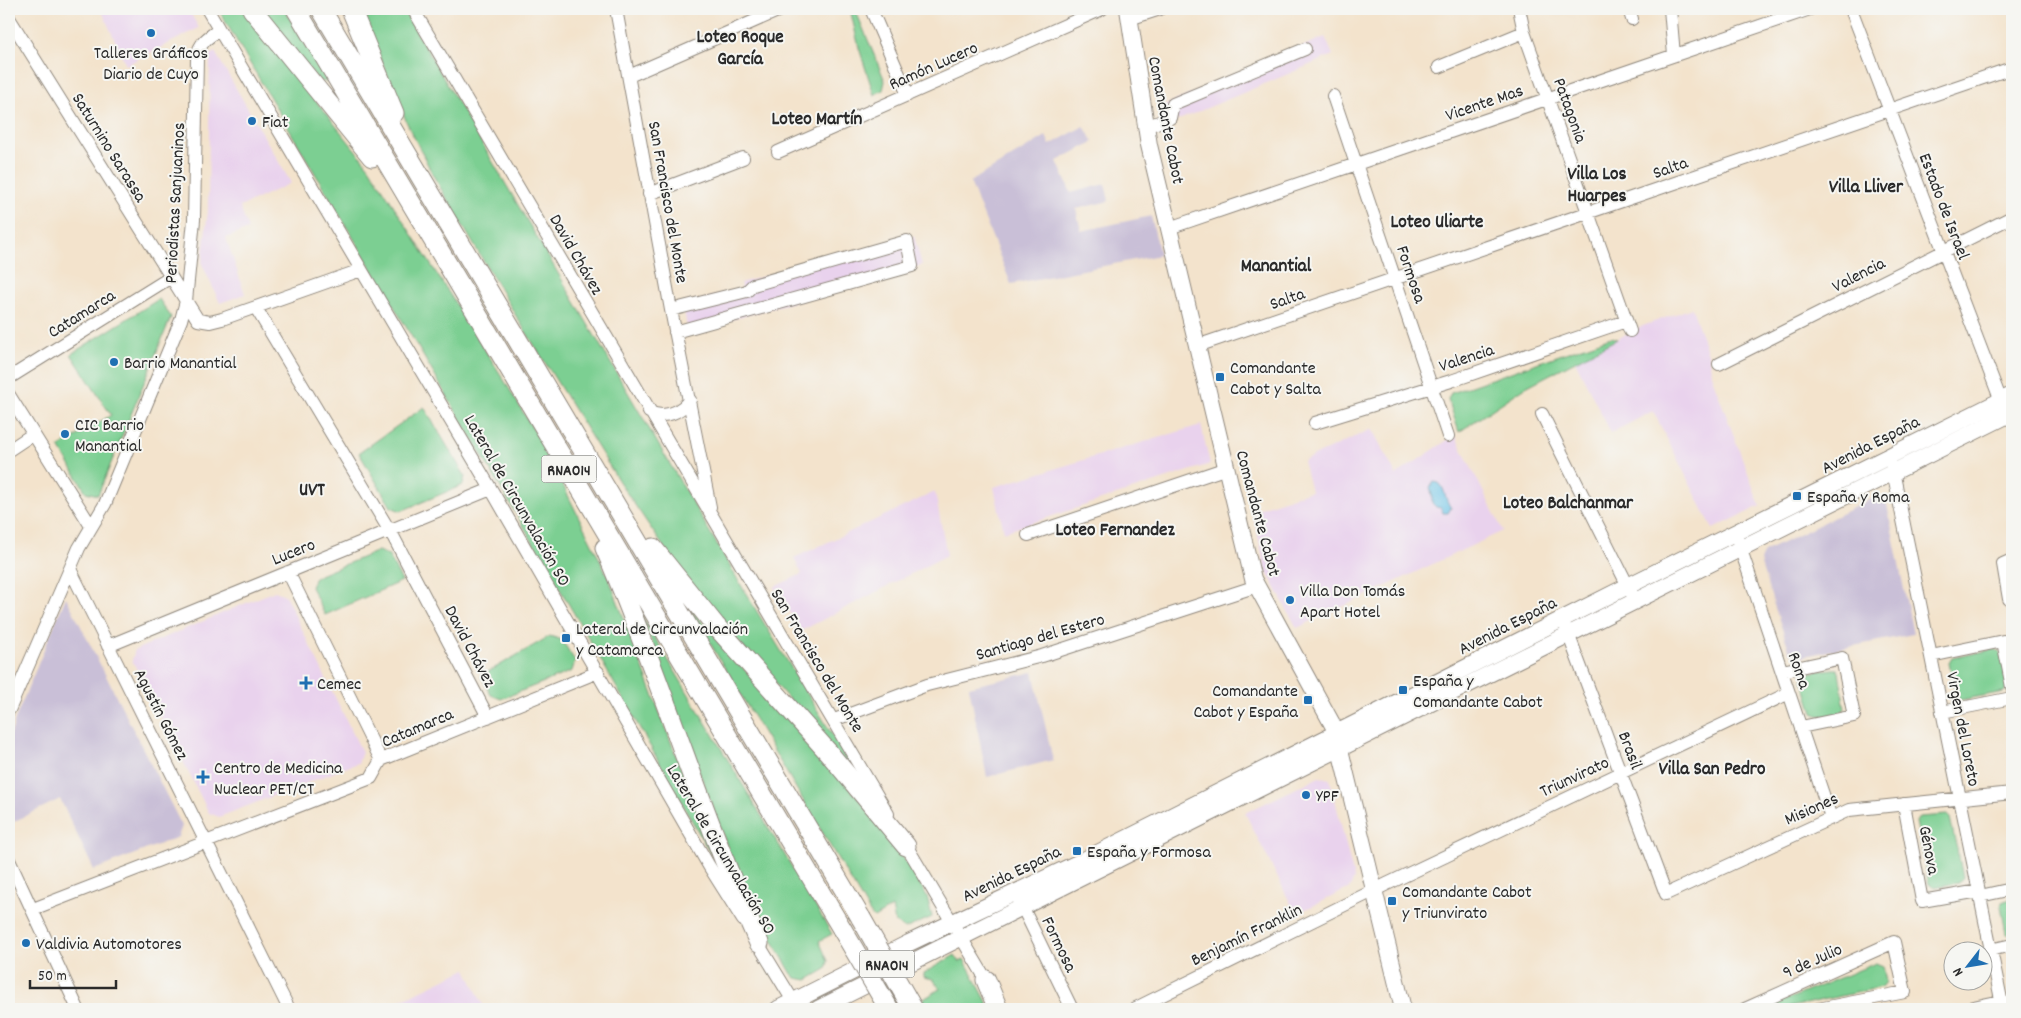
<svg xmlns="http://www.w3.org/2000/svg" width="2021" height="1018" font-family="Dekko,sans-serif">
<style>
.built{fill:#e9d2ed}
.industrial{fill:#c9bfd7}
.green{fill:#7bcf92;stroke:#537d5e}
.water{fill:#6bc3e8;stroke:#4b778a}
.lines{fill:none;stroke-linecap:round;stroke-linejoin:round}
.minor-casing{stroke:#8f877c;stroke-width:14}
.major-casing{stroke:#8f877c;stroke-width:18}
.highway-casing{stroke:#8f877c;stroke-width:21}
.minor{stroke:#fff;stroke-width:12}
.major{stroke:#fff;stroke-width:16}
.highway{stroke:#fff;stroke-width:19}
.highway-bridge-casing{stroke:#8f877c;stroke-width:21;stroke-linecap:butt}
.highway-bridge{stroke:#fff;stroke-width:19}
.poi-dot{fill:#1f6fb2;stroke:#f6f6f2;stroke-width:2}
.labels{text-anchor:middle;stroke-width:4;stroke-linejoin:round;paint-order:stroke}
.shield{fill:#f6f6f2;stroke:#686867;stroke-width:1}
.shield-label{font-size:16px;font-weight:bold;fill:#2b2b2b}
.poi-label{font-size:18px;fill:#2b2b2b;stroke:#f6f6f2;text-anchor:start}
.street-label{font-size:18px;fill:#2b2b2b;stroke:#f6f6f2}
.neighbourhood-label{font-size:19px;font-weight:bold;fill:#2b2b2b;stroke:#f6f6f2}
</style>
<rect width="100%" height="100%" fill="#f6f6f2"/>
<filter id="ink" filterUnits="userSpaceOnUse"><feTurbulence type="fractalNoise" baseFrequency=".02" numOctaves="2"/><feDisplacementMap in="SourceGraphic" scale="10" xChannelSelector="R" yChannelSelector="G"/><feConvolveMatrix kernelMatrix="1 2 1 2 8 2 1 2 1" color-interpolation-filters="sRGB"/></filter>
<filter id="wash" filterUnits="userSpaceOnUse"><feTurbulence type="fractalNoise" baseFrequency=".0096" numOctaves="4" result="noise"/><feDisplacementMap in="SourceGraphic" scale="20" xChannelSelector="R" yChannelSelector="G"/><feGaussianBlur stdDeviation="1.12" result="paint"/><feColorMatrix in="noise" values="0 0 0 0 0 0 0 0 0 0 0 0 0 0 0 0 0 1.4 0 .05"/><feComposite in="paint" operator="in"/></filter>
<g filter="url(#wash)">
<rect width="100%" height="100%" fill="#f3e3cc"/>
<path class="built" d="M101 9H188L199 28 126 65Z
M1325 37 1333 55 1162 127 1159 108Z
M215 52 291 183 240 207 248 229 226 238 245 294 220 303 202 264 208 210 210 55Z
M914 236 922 265 688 332 683 305 742 289 740 283Z
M1692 308 1708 354 1713 380 1760 506 1713 529 1653 411 1611 433 1575 361 1640 327Z
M1201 425 1210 464 1004 532 994 487Z
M1372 429 1396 475 1455 435 1503 531 1297 628 1266 570 1252 511 1311 491 1303 461Z
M935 492 947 555 801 631 774 587 802 574 794 558Z
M275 591 285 595 362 752 358 763 219 817 209 813 132 660 135 650Z
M1319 777 1330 779 1354 878 1350 888 1296 914 1245 813Z
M466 969 485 1009H381L399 1001Z"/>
<path class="industrial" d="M1084 126 1093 142 1057 161 1071 193 1105 184 1109 201 1076 209 1081 231 1151 216 1160 255 1011 284 970 182 1046 136 1050 145Z
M1877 496 1886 500 1913 634 1799 657 1790 652 1773 602 1760 561 1764 552Z
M66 597 182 826 178 837 94 870 60 799 11 823 9 818V740L16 717Z
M1033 672 1053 760 987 777 969 687Z"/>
<path class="green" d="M218 9H242L369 167 501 375 546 451 608 576 713 853H710C552 568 383 290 218 9Z
M259 9H284L328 82 319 81Z
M360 9H403L745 592 862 783 725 626 674 562 620 483 516 316 434 177 407 123Z
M850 9H855L885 81 883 90 874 95 859 48Z
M159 299 171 317 98 495 86 492 59 447 111 415 71 354Z
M1611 337 1617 339 1524 388 1459 432 1448 399 1451 393Z
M424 407 465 476 463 485 401 511 391 507 359 453Z
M378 551 388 555 402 581 325 615 311 587 315 577Z
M688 606 885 828 927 896 932 917 905 929 895 922 892 907 874 918 870 913Z
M642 616 832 934 819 941 828 961 826 969 807 980 796 978 792 974 743 890Z
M550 636 562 640 575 661 572 671 501 699 491 695 481 676Z
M1995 649 2000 652 2007 687 2004 692 1961 700 1956 697 1949 663 1952 658Z
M1832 669H1837L1839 672 1845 709C1838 717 1821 718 1813 713L1803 680 1807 673Z
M1947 815 1950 818 1963 877 1959 883 1933 887 1929 884 1916 822 1919 817Z
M2012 899V936H2011L2006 933 2001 906 2004 901Z
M955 955 960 962 964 959 991 1009H925L922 1000 940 989 933 979 924 977V973Z
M1876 963 1883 966 1886 982 1882 987 1782 1009H1764Z"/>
<path class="water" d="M1434 482 1439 483C1445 488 1445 500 1451 508L1448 513H1443L1441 508 1436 507 1432 503V495L1430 488Z"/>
</g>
<g filter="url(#ink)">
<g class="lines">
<g class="minor-casing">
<path id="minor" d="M207 9 491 489 709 866 743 920
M413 9 888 814
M616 9 671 310 710 507
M871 9 908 95
M1629 9 1632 19
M1670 9 1674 55
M1851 9 2004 409
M1520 13 1524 32 1630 331
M9 18 198 320 210 322 222 319 361 270
M1129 19 1160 9
M1439 67 1524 32
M629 76 782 9
M1333 96 1448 436
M1145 127 1170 118 1173 104 1305 49
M778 152 1102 9
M649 194 743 158
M1169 228 1810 9
M256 308 394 538 488 717
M671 310 747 291 753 285 907 241 912 266 675 332
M1197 346 2012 68
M1719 364 2012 217
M9 378 171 277
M9 395 91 526
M649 412C665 419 679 413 690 400
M1542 414 1632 594
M1315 423 1451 381 1626 321
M9 450 33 434
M1892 466 2003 1009
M1028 535 1227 468
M1738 541 1831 818
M2012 560 2003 564 2009 599 2012 601
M70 569 289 1009
M288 572 381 760
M1566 628 1666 894 1849 810 2012 793
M108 646 491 489
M1931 656 2003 641 2012 687
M1782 671 1842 658 1854 716 1801 727
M9 710 79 548 105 504 181 320 186 301 194 220 197 57C199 43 208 37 219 30
M1942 712 2012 698
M834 720 927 685 1042 656 1257 586
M1904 804 1922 901 1979 891
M903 840 990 986
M9 860 78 1009
M1980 896 2012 889
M1019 900 1072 1009
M33 909 371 778 381 760 598 672
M754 937 798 1009
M1990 950 2012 945
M1134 1009 1387 884 1789 693
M1745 1009 1894 942 1905 992 1818 1009
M1964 1009 2001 1001"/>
</g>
<g class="major-casing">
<path id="major" d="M1128 9 1149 145 1253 579 1335 729 1403 1009
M778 1009 909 943 1082 861 1628 586 2012 395
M818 1009 2012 413"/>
</g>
<g class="highway-casing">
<path id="highway" d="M252 9 372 157
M296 9 842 929
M321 9 861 918
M351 9 394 113
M605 548C661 678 701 814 759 943
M653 548 715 625 828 752 906 846
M986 980 998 1009"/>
</g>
<use href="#minor" class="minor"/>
<use href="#major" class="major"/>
<use href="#highway" class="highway"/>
<g class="highway-bridge-casing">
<path id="highway-bridge" d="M861 918 913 1009
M842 929 889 1009"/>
</g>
<use href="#highway-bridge" class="highway-bridge"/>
</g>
</g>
<g class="poi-dot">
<circle cx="151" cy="33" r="5"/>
<circle cx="252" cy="121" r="5"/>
<circle cx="114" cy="362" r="5"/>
<rect x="1215" y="372" width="10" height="10" rx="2.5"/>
<circle cx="65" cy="434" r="5"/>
<rect x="1792" y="491" width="10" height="10" rx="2.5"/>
<circle cx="1290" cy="600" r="5"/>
<rect x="561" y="633" width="10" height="10" rx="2.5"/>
<path d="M303.5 675.5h5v5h5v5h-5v5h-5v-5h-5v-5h5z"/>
<rect x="1398" y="685" width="10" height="10" rx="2.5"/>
<rect x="1303" y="695" width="10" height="10" rx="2.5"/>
<path d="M200.5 769.5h5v5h5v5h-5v5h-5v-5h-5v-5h5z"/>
<circle cx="1306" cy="795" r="5"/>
<rect x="1072" y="846" width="10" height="10" rx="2.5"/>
<rect x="1387" y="896" width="10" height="10" rx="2.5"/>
<circle cx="26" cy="943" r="5"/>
</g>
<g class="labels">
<g class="shield">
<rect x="541.5" y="455.5" width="55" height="27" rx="4"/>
<rect x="859.5" y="950.5" width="55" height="27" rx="4"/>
</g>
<g class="shield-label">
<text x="569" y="475">RNA014</text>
<text x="887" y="970">RNA014</text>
</g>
<g class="poi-label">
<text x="151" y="58" text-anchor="middle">Talleres Gráficos<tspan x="151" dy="21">Diario de Cuyo</tspan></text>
<text x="262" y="127">Fiat</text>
<text x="124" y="368">Barrio Manantial</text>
<text x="1230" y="373">Comandante<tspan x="1230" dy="21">Cabot y Salta</tspan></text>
<text x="75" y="430">CIC Barrio<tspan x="75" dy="21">Manantial</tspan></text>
<text x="1807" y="502">España y Roma</text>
<text x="1300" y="596">Villa Don Tomás<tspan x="1300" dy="21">Apart Hotel</tspan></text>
<text x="576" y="634">Lateral de Circunvalación<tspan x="576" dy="21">y Catamarca</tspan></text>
<text x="1413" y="686">España y<tspan x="1413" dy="21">Comandante Cabot</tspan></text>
<text x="317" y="689">Cemec</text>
<text x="1298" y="696" text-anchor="end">Comandante<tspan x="1298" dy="21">Cabot y España</tspan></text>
<text x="214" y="773">Centro de Medicina<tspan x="214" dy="21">Nuclear PET/CT</tspan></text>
<text x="1316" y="801">YPF</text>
<text x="1087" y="857">España y Formosa</text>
<text x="1402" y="897">Comandante Cabot<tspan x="1402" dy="21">y Triunvirato</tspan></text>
<text x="36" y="949">Valdivia Automotores</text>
</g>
<g class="street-label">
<text transform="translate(933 65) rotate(-24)" y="6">Ramón Lucero</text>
<text transform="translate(1484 102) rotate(-19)" y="6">Vicente Mas</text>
<text transform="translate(1571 110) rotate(70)" y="6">Patagonia</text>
<text transform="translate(1167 120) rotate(79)" y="6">Comandante Cabot</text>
<text transform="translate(110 147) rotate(58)" y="6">Saturnino Sarassa</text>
<text transform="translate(1670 167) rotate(-19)" y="6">Salta</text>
<text transform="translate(669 202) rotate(80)" y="6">San Francisco del Monte</text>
<text transform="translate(174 203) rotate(-87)" y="6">Periodistas Sanjuaninos</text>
<text transform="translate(1945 206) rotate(69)" y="6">Estado de Israel</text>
<text transform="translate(577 254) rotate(60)" y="6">David Chávez</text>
<text transform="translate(1412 274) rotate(71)" y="6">Formosa</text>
<text transform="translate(1858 274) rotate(-27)" y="6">Valencia</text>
<text transform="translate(1287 298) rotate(-19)" y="6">Salta</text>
<text transform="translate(81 313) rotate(-32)" y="6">Catamarca</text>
<text transform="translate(1466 357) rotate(-18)" y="6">Valencia</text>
<text transform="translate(1870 444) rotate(-27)" y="6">Avenida España</text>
<text transform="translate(518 500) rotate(60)" y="6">Lateral de Circunvalación SO</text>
<text transform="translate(1259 513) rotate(75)" y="6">Comandante Cabot</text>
<text transform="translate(293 551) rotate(-22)" y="6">Lucero</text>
<text transform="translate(1507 625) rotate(-27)" y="6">Avenida España</text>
<text transform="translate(1040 636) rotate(-16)" y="6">Santiago del Estero</text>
<text transform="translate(471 646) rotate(62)" y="6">David Chávez</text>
<text transform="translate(818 660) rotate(59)" y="6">San Francisco del Monte</text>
<text transform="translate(1800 670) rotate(71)" y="6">Roma</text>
<text transform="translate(162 714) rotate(63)" y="6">Agustín Gómez</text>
<text transform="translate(417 727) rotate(-23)" y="6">Catamarca</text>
<text transform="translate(1964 729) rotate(79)" y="6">Virgen del Loreto</text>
<text transform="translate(1631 750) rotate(69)" y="6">Brasil</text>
<text transform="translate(1574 776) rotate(-25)" y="6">Triunvirato</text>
<text transform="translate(1811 808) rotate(-24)" y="6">Misiones</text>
<text transform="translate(722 849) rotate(59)" y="6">Lateral de Circunvalación SO</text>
<text transform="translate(1930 850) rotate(79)" y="6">Génova</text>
<text transform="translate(1011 873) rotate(-26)" y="6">Avenida España</text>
<text transform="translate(1246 934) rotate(-26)" y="6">Benjamín Franklin</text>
<text transform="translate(1060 944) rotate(64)" y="6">Formosa</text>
<text transform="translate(1812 960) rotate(-24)" y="6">9 de Julio</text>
</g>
<g class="neighbourhood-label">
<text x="740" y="42">Loteo Roque<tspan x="740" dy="22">García</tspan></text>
<text x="817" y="124">Loteo Martín</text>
<text x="1597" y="179">Villa Los<tspan x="1597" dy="22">Huarpes</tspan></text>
<text x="1866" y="192">Villa Lliver</text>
<text x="1437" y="227">Loteo Uliarte</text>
<text x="1276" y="271">Manantial</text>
<text x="312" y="495">UVT</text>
<text x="1568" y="508">Loteo Balchanmar</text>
<text x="1115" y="535">Loteo Fernandez</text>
<text x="1712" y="774">Villa San Pedro</text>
</g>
</g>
<rect width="2021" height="1018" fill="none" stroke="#f6f6f2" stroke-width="30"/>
<g transform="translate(1968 966) rotate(239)"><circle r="24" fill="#f6f6f2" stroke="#a5a5a2"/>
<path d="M0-4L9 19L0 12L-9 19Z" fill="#1f6fb2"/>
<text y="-8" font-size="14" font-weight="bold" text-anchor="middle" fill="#2b2b2b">N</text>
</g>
<path d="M30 980v8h86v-8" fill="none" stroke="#2b2b2b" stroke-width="2.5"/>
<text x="38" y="980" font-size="15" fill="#2b2b2b" stroke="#f6f6f2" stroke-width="4" paint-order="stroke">50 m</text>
</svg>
